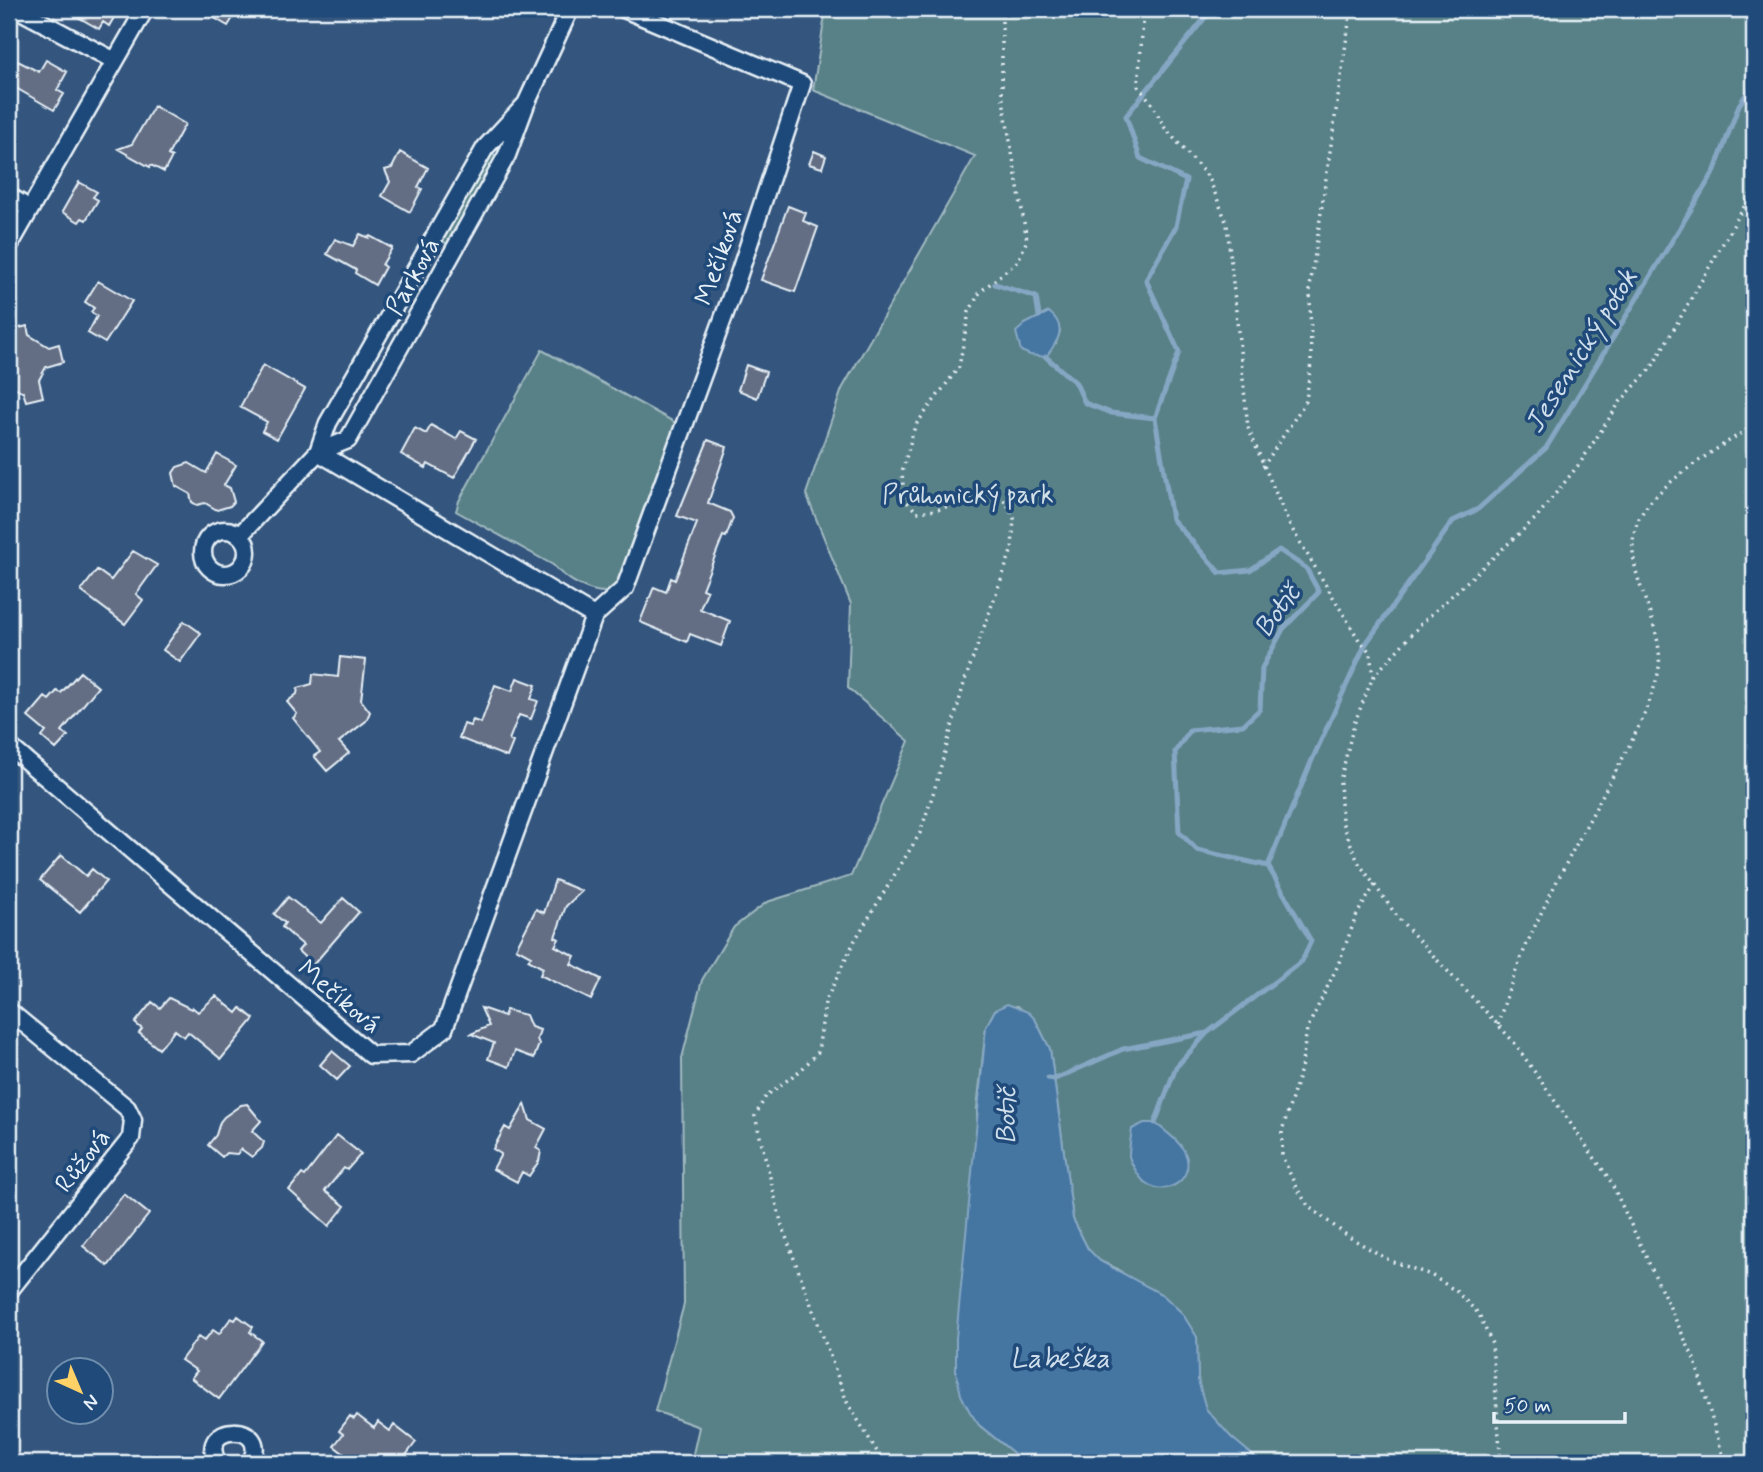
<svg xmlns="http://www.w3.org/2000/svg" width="1763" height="1472" font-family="Mynerve,sans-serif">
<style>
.green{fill:#598187;stroke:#a0b9c0;stroke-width:2;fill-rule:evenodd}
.water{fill:#4475a1;stroke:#86a7c4;stroke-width:2}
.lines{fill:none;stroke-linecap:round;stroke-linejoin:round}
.stream{stroke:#86a7c4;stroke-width:5}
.building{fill:#646e84;stroke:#e8f1f8;stroke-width:2}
.street-casing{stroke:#e8f1f8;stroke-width:21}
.path{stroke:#e8f1f8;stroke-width:3.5;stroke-dasharray:2 5;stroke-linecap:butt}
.street{stroke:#1f4a7a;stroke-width:16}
.labels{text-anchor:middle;stroke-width:7;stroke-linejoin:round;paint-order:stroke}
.street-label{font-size:26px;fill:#e8f1f8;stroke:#1f4a7a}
.park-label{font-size:26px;fill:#d3e0e7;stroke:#1f4a7a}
.water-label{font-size:28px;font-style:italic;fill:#cfdeeb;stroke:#1f4a7a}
</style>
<rect width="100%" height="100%" fill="#34557d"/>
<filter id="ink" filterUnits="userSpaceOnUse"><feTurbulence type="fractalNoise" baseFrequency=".0143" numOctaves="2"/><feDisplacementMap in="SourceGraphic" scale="14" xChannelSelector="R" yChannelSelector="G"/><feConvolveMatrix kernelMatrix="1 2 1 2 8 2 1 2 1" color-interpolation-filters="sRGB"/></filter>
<g filter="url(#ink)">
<path class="green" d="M826 9H1754V1463H1262C1246 1450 1216 1427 1206 1409 1195 1388 1198 1359 1197 1337L1118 1269 1100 1261 1088 1249 1073 1219 1050 1049 1035 1019 1017 1006 995 1010 986 1027 977 1109 979 1425 1026 1463H691L699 1427 655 1411 684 1304 682 1058 702 980 734 927 767 902 851 876 909 741 848 688 851 604 806 494 842 389 975 156 813 90ZM1049 312 1060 331 1056 343 1025 324Z
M488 152 500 158 453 247 439 239Z
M542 350 676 423 617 582 611 591C593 596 565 579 553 565L456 511 459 501Z"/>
<path class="water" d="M1049 312C1068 327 1058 341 1046 357L1030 355 1021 351 1016 332 1025 324Z
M1007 1004 1028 1012 1035 1019 1050 1049 1073 1219 1088 1249 1100 1261 1163 1295 1182 1313 1197 1337 1198 1380 1206 1409 1231 1437 1262 1463H1026L979 1425 970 1412 961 1395 956 1372V1338L986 1027 995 1010Z
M1144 1123H1155C1164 1130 1177 1139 1183 1149 1202 1181 1155 1207 1136 1171 1133 1166 1130 1161 1129 1156 1129 1147 1131 1137 1132 1129Z"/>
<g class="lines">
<path class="stream" d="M995 284 1036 297 1039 316
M1046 357 1076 383 1085 403 1111 413 1155 418
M1268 866 1312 760 1365 645 1453 521 1478 509 1546 448 1715 170 1739 105 1754 83
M1048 1078 1055 1079 1123 1049 1207 1033 1302 961 1311 941 1268 866 1197 850 1179 832 1175 752 1190 730 1243 725 1260 709 1262 668 1283 629 1319 592 1306 568 1279 550 1250 570 1220 573 1172 519 1155 418 1179 352 1146 280 1176 226 1186 180 1140 158 1126 116 1212 9
M1155 1123 1176 1067 1207 1033"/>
</g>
<path class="building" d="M64 9H119L109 26 103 22 99 29Z
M199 9H228L236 13 228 26Z
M46 60 67 72 57 90 64 94 54 110 9 84V78L18 61 39 72Z
M154 106 185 124 168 155 172 157 164 172 151 165 150 167 118 149 132 144Z
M814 151 826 156 822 168 809 164Z
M400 152 428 168 418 187 422 189 410 212 382 196 390 182 385 170 392 168Z
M79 182 97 192 93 197 98 200 86 220 82 218 79 222 62 212Z
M788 206 806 213 803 221 818 227 795 292 761 280Z
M360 234 369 238 370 236 392 248 382 265 385 267 375 285 355 273 356 270 327 254 335 239 353 246Z
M98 281 132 301 105 343 88 333 97 316 91 312 94 308 85 302Z
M27 326 29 335 49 347 59 344 63 362 46 367 39 380 43 397 26 401 23 392 9 384V355L14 347 9 331Z
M263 365 305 389 277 439 262 431 267 422 240 407Z
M746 365 766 372 757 398 738 390Z
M431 425 456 439 461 431 476 439 454 478 428 464 426 468 401 454 415 428 426 434Z
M708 440 727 447 708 503 730 512 733 518 726 537 723 536 702 589 707 591 700 609 730 621 721 646 690 634 687 642 640 622 654 587 666 592 671 578 675 580 697 523 677 516Z
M217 454 236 465 224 485 230 488 234 502 230 506 217 510 205 503 197 505 192 502 190 494 176 486 173 473 177 467 189 463 206 473Z
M133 551 157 565 136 594 143 600 125 624 81 591 97 570 111 580Z
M184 621 201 633 180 662 163 650Z
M340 657 366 660 361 700 370 712 366 721 339 742 349 753 327 771 314 756 320 752 293 718 297 714 287 702 297 694 298 688 312 684 313 674 338 677Z
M80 672 98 687 62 731 68 736 56 749 42 737 46 732 28 717 45 697 49 700 57 691 61 693Z
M517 678 536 685 531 699 538 701 531 719 519 715 509 740 513 742 507 757 459 738 464 724 470 726 473 720 481 723 495 685 512 691Z
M61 855 86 876 92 869 106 881 80 912 40 880Z
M555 880 582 891 566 906 555 937 559 939 555 946 575 956 571 964 601 979 591 1000 540 975 543 968 528 960 531 956 516 948 536 909 544 913Z
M288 897 321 923 343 898 359 912 313 965 298 951 303 945 282 927 285 923 274 914Z
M216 996 237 1013 241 1008 254 1019 221 1059 188 1032 184 1037 175 1030 159 1049 139 1033 142 1029 135 1023 152 1002 160 1008 169 998 191 1009 192 1007 198 1012Z
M481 1008 504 1016 506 1010 526 1015 531 1027 540 1030 537 1039 539 1044 534 1058 515 1051 509 1067 488 1059 494 1043 471 1034 489 1026Z
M332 1051 350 1066 337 1080 320 1065Z
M247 1104 261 1121 252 1131 264 1142 262 1148 252 1157 241 1149 237 1154 226 1153 222 1157 208 1145 216 1135 220 1122 224 1117 241 1105Z
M525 1104 530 1120 546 1129 536 1148 541 1151 539 1161 529 1176 522 1172 517 1182 493 1169 501 1154 493 1149 505 1127 510 1130Z
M337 1135 361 1154 347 1170 344 1168 325 1191 345 1206 329 1226 289 1190 302 1174 305 1176Z
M124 1194 149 1214 108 1266 83 1246Z
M238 1316 253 1327 250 1332 262 1341 219 1399 191 1378 197 1371 181 1360 198 1337 204 1341 213 1330 219 1334 231 1318 235 1320Z
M357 1415 374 1428 378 1422 390 1431 394 1425 416 1442 400 1463H356L334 1446 343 1434 339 1431 350 1416 354 1419Z"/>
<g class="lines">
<g class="street-casing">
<path id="street" d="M17 9 115 61
M9 196 30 209
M9 246 145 9
M318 452 348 440 507 155 526 104 570 9
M318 452 594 616
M203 552a22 22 0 1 1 44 0a22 22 0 1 1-44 0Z
M240 535 318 452 328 423 485 148 526 104
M9 746 371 1055 411 1054 444 1029 594 616 625 588 736 283 802 84 624 9
M9 1011 127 1108 133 1120 131 1138 9 1291
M218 1463C194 1422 274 1421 250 1463"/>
</g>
<path class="path" d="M1144 9 1138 86 1151 102 1165 128 1209 178 1227 224 1248 428 1289 524 1359 640 1370 652 1373 677 1354 724 1340 781 1342 822 1358 862 1399 919 1513 1041 1610 1180 1695 1361 1725 1463
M1263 467 1306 401 1311 363 1310 287 1351 9
M1373 677 1421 624 1536 518 1580 463 1620 402 1652 367 1749 198 1754 182
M1375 885 1357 914 1338 965 1307 1029 1301 1069 1282 1131V1156L1296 1187 1309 1207 1349 1237 1391 1261 1431 1275 1456 1291 1479 1314 1492 1344 1501 1463
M1498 1025C1520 944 1562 872 1601 798 1622 759 1645 721 1657 678 1671 625 1618 574 1637 523 1652 485 1721 447 1754 425
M884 1463 847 1402 782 1226 755 1116 766 1096 802 1069 818 1052 825 1002 855 940 920 833 934 791 965 680 1012 549 1014 518 1006 502 987 492 937 510 917 512 904 499 902 472 915 426 959 367 969 312 980 292 1018 261 1027 240 1002 94V9"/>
<use href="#street" class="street"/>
</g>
</g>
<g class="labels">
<g class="street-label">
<text transform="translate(718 257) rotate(-71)" y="9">Mečíková</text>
<text transform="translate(412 276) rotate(-61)" y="9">Parková</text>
<text transform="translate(340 996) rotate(40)" y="9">Mečíková</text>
<text transform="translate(82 1160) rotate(-52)" y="9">Růžová</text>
</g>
<g class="park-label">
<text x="968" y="503">Průhonický park</text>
</g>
<g class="water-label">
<text transform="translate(1580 350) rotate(-58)" y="10">Jesenický potok</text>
<text transform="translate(1276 610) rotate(-54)" y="10">Botič</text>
<text transform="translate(1005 1116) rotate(-90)" y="10">Botič</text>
<text x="1060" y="1367">Labeška</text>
</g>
</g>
<rect width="1763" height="1472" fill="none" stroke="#1f4a7a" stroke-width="35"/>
<rect x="18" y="18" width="1728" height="1437" fill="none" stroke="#e8f1f8" stroke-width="2.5" filter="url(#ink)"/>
<g transform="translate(80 1391) rotate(136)"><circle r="33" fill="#1f4a7a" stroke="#6f8dac" stroke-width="2"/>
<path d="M0-5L12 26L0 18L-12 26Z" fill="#ffd166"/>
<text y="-10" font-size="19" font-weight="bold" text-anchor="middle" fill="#e8f1f8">N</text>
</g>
<path d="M1494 1412v10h131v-10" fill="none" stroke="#e8f1f8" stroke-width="3.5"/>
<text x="1504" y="1412" font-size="21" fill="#e8f1f8" stroke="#1f4a7a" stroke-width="5" paint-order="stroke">50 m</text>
</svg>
